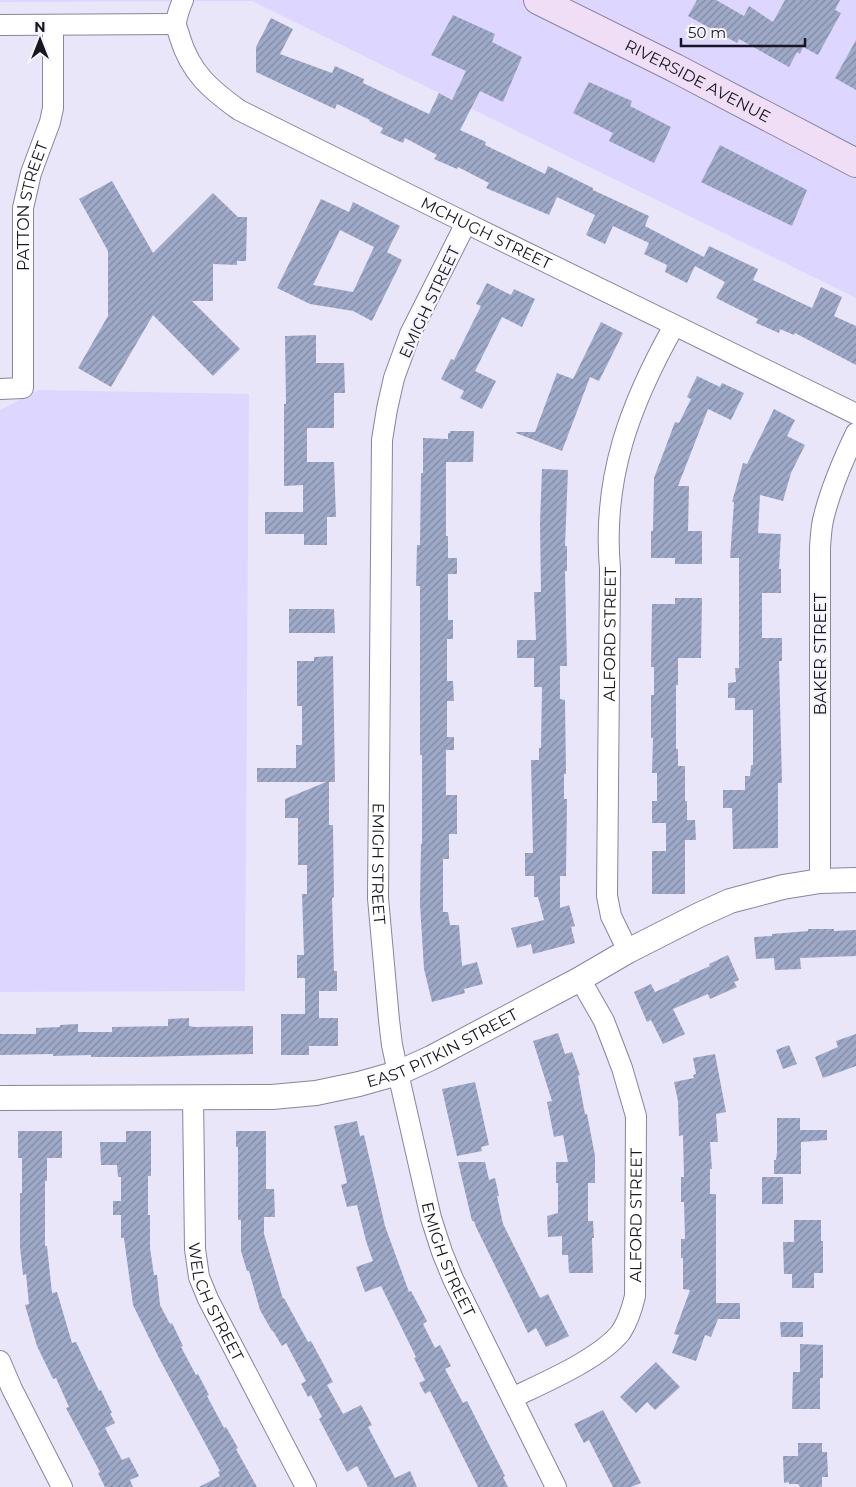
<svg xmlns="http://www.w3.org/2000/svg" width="856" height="1487" font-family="Montserrat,sans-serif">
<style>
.built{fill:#ddd7ff}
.building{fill:url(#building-hatch);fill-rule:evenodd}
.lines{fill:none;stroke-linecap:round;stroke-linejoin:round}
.minor-casing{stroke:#8884a1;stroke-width:22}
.tertiary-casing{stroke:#8884a1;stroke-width:26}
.secondary-casing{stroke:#8884a1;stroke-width:30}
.minor{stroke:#fff;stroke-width:20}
.tertiary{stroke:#fff;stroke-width:24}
.secondary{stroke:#efdef5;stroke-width:28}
.labels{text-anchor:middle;stroke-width:4.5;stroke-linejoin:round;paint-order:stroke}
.street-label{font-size:16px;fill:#181621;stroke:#f6f5fc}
</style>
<defs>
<pattern id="building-hatch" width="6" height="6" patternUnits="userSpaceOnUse" patternTransform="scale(1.25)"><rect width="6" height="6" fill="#9faac8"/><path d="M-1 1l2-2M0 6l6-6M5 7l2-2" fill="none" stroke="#8189a2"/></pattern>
</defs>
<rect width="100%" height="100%" fill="#e9e6fa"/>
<path class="built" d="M0 0H856V298L252 1 0 2Z
M39 390 249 394 245 991 0 992V410Z"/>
<path class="building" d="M697 0H716L744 16 749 6 773 22 785 0H840L835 10 841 13 818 55 803 47 800 54 797 52 789 67 739 39 737 43 688 16Z
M453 15 495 34 492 42 522 57 503 102 480 91 460 130 486 142 485 145 545 174 548 166 593 188V190L649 216 645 226 704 257 709 246 758 269 753 280 812 308 821 287 842 297 834 316 856 326V365L795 333 794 335 780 329 779 333 756 323 758 319 716 298 725 282 695 266 687 283 665 272 667 265 644 254 649 243 613 226 605 244 586 235 595 215 557 197 549 215 486 188 489 183 458 167 457 169 434 159 437 155 405 138 403 143 380 133 383 128 369 121 370 120 337 104 335 109 256 72V47L271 18 293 29 280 54 332 73 335 66 364 79 363 83 429 114 439 93 452 100 466 71 431 55Z
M856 40V90L835 78Z
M589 82 632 101 630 106 671 127 654 163 609 141 613 133 573 113Z
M720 145 807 190 792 226 701 182Z
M112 181 153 253 213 193 238 217H247L246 261H237V265L213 264V301H192L240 349 213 376 153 315 111 387 78 368 108 316V251L79 199Z
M321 199 349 212 353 202 400 226 387 252 402 260 372 321 353 311 310 304 277 288ZM340 230 374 247 353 292 313 285Z
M487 283 511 295 514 289 535 299 522 327 502 317 475 371 496 381 482 409 460 398 464 391 441 379 451 359 454 360 481 306 476 304Z
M601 322 623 333 599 381 590 377 562 451 516 433V432H535L557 373 573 379Z
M316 335V363H344L345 393H334V428H307V462H334L336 517H327V545H304V534H265V512H303V485L284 486V404H286L285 336Z
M697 376 720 387 722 383 744 393 731 420 708 409 678 486H689L688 531H702V564H675V558H651V531H653L654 478 675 422 679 423 691 399 687 397Z
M774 409 795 420 787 436 805 445 791 473 783 501 760 495 758 533 781 534 779 569H781V593H762V638H782V661H779L782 783H778V848L733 849 732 808H723V790H745V776H750L751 765H753V710H735V698H728V683L736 682 735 668H739V558H730L734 502H732L743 463 747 464Z
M450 431H474L473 462H446V536H448V558H457V574H448V620H453V639H447V681H453L454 701H447V737H454V750H446V795H457V834H449V859H443V912H448L450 925H459L462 966 477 962 483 984 464 989 465 993 432 1002 424 969 420 904 421 844H422V755H420V586H416L417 545H420L421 473H423V438L448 439V433H450Z
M542 469 568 470 565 546H567V571H565L567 666H560V699L565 700 566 774H564V799H567L566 876H560V908L569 905 575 926 571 927 575 943 533 954 531 944 517 948 511 928 544 920 538 897H534V876H525V853H533L531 760H539V748H541L542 687H534V658H517V640H536L534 592H541L540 524Z
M675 598H702L701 658H678V685H676V749H678V766H685V801H687V820H695L696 840H685V894H652V851H666V823H652V801H657V773H652L653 738H651V695H654V667H651L652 604H675Z
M289 609H334L335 633H289Z
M333 656 335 782H329V825H333L334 897 332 898 334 971H337V991H319V1018H338V1046H309V1055H281V1014H305V978H297V955H304L302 894H307V865H298V818H285V799L326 782H257V768H296V745H302V706H297V661H314V657Z
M808 929H834V931L856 930V956L800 958 801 969 775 970 774 958 756 959 754 937 772 936V934L808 931Z
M728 955 739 980 734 982 737 987 710 999 708 994 673 1009 685 1034 663 1044 651 1020 647 1022 634 992 651 984 655 992 680 981 679 980 710 966 709 964Z
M189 1018V1026L195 1027 253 1026V1054L145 1057H91V1055L53 1056V1054L0 1055V1034H36V1028L60 1027V1025L78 1024V1032H112V1027L168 1026V1019Z
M558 1033 565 1054 572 1052 580 1075 578 1076 585 1114H587L595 1156V1183H588V1221H593L594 1238H592L593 1273H569L568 1255H562V1236L548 1237 547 1216 558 1213V1183H556V1162H568L563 1135 554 1137 547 1102 552 1101 533 1041Z
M856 1034V1066L823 1078 815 1057 838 1047 836 1041Z
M789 1045 797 1064 783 1069 776 1050Z
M715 1054 726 1112 716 1114 718 1142H710L712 1169H710V1194H716V1303H740V1319H718L711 1337 705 1335 696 1361 672 1353 679 1335 674 1334 690 1290 683 1289V1258H681V1239H685L684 1202H681V1177H684L683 1135 679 1136 678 1101 674 1082 694 1078 693 1075 696 1074 693 1058Z
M475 1082 489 1145 481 1147 482 1151 457 1156 442 1089Z
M777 1118H800V1130H827V1140L801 1142V1174H774V1160H776L777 1152Z
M357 1121 360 1136 364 1135 385 1226 409 1292 411 1291 427 1321 423 1324 435 1348 440 1345 451 1366 445 1369 463 1403 467 1401 505 1476 503 1477 508 1487H478L430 1391 425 1394 419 1383 425 1380 414 1358 416 1357 381 1286 365 1292 356 1267 373 1261 366 1241 357 1205 347 1207 341 1185 347 1183 334 1126Z
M18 1131H62V1158H47V1181H45V1246H47L52 1293 57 1292 72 1343 76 1342 99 1391 101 1390 112 1413H110L115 1423 105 1428 122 1460 129 1457 139 1476 130 1480 133 1487H105L98 1473 100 1472 66 1408 69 1407 56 1378 53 1379 37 1346 25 1305 29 1304 26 1274 23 1275 20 1247V1193H22V1158H18Z
M126 1131H151V1176H148V1215H150V1248L154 1275H157L160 1305 170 1324 172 1323 183 1346 181 1347 196 1375 198 1374 209 1395 207 1396 224 1428 226 1427 238 1448 236 1449 257 1487H199L220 1476 218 1472 220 1471 159 1358 133 1305 124 1238H121V1215H113V1201H121V1177H118L117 1165H101L100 1142H126Z
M236 1131H266V1189H274L275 1217H264V1234L283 1299 284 1298 308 1342 311 1341 333 1382 327 1385 343 1414 361 1405 372 1425 368 1427 395 1478 410 1471 417 1487H368L357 1466 347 1472 319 1419 322 1417 311 1395 308 1397 301 1384 306 1381 286 1343 282 1346 273 1331H272L260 1310 249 1271H247L241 1251V1220H238V1147H236Z
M458 1162H485L489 1180 495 1178 499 1196H497L503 1224 540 1298 548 1294 569 1336 546 1347 536 1328 528 1333 476 1227 474 1221H472Z
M762 1177H783V1204H762Z
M794 1220H821V1241H823V1273H814V1288H792V1274H784L783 1242H794Z
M780 1322H803V1337H781Z
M800 1344 823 1345V1378H820V1409H792L793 1372H800Z
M656 1362 680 1387 655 1410 647 1402 636 1413 620 1397Z
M603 1410 641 1483 631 1487H613L589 1440 584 1443 574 1424Z
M798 1443H822V1452H827L828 1477H822V1487H800L798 1484H789V1482L784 1483 783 1456H798Z"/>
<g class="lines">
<g class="minor-casing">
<g id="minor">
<path id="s1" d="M183 0C180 7 177 15 176 23 176 28 179 33 180 38 191 73 210 89 239 110L466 223 856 414"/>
<path d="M0 25 176 24"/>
<path id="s2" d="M466 223 410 334 394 378 387 409 382 440 378 898 389 1020 392 1045 398 1073 431 1218 442 1252 453 1279 556 1487"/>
<path id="s3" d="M0 389 23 388V208L31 173 50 122 53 108V25"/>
<path d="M820 881V547C821 537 821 526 824 516 831 488 843 460 856 433"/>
<path id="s4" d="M628 951 611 916 607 896 610 569C602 478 630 404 674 326"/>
<path id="s5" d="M193 1097 195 1249 199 1277 208 1299 306 1487"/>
<path d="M0 1361 12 1389 62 1487"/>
<path id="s6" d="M512 1398C543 1383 600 1359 621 1332 628 1321 632 1309 635 1296L636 1116 622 1068 604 1021 580 979"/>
</g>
</g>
<g class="tertiary-casing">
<g id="tertiary">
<path id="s7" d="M0 1098 272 1097 316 1093 359 1084 398 1073 431 1058 580 979 628 951 699 915 730 901 783 887 820 881 856 880"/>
</g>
</g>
<g class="secondary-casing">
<g id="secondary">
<path id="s8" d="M538 0 675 68 856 163"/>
</g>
</g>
<use href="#minor" class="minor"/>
<use href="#tertiary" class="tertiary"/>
<use href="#secondary" class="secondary"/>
</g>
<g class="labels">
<g class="street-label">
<text dy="6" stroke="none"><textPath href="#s8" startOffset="179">RIVERSIDE AVENUE</textPath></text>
<text dy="6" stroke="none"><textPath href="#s3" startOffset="206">PATTON STREET</textPath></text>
<text dy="6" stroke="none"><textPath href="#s1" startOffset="411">MCHUGH STREET</textPath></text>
<text transform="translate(429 302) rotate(-65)" y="6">EMIGH STREET</text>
<text dy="6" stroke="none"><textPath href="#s4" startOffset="321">ALFORD STREET</textPath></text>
<text transform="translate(820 654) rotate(-90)" y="6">BAKER STREET</text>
<text dy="6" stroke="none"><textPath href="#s2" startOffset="658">EMIGH STREET</textPath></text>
<text dy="6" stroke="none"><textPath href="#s7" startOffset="451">EAST PITKIN STREET</textPath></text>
<text dy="6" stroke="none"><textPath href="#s6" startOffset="248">ALFORD STREET</textPath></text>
<text dy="6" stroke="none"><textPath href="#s2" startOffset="1062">EMIGH STREET</textPath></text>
<text dy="6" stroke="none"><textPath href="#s5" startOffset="209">WELCH STREET</textPath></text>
</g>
</g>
<g transform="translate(40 40)" stroke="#f6f5fc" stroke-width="4" paint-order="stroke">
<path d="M0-4L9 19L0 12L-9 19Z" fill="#181621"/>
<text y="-8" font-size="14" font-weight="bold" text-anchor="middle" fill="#181621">N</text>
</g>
<path d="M681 38v8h124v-8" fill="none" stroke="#181621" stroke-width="2.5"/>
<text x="688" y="38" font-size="15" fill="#181621" stroke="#f6f5fc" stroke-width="4" paint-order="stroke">50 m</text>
</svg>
